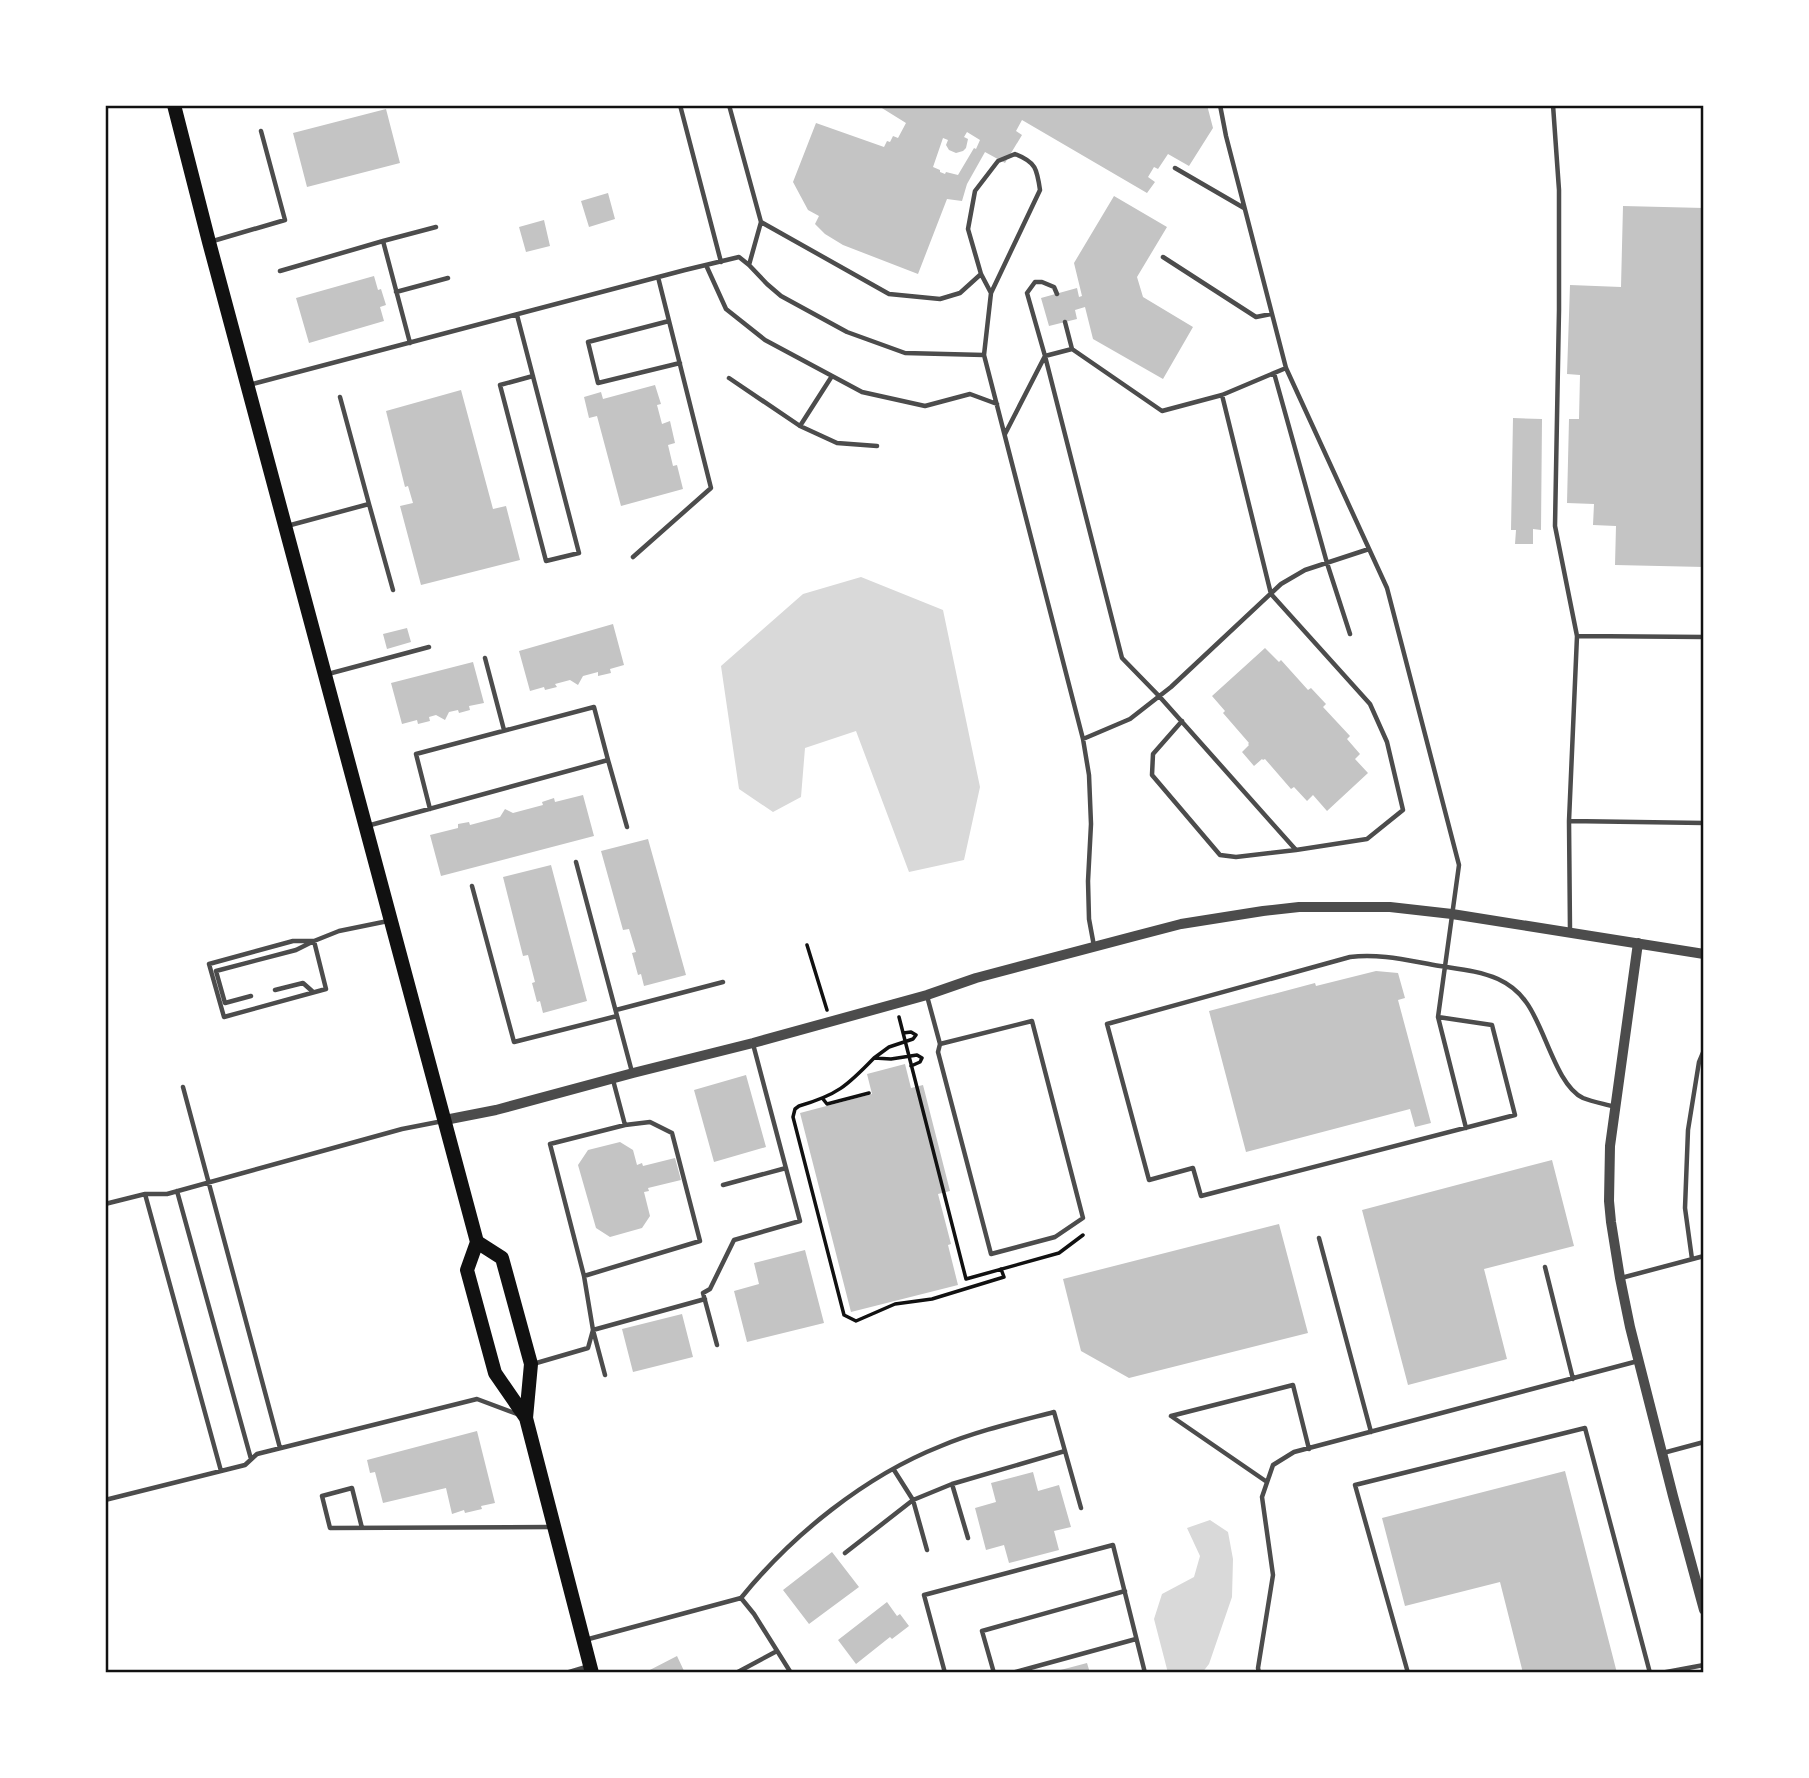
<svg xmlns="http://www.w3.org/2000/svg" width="1809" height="1778" font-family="'DejaVu Sans',sans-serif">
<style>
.water{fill:#d9d9d9}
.building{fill:#c4c4c4;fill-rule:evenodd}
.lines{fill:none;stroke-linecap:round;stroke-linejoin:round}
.path{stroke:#111;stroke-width:3.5}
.service{stroke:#4c4c4c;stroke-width:4.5}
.tertiary{stroke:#4c4c4c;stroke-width:10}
.primary{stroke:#111;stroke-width:14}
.neatline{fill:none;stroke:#111;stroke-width:2.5}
</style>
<rect width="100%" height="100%" fill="#fff"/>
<path class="water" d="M861 577 943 610 980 787 964 860 909 872 856 731 805 748 801 797 773 812 739 789 721 666 803 594Z
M1210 1520 1228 1532 1233 1559 1232 1597 1209 1664 1202 1673H1168L1154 1619 1162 1594 1194 1577 1200 1556 1187 1528Z"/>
<path class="building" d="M877 105H1207L1213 128 1189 166 1168 154 1158 169 1154 167 1148 177 1155 182 1147 193 1022 120 1016 131 1022 135 1005 163 985 152 967 184 962 201 947 199 918 274 843 245 825 234 815 224 819 216 808 210 793 182 816 123 884 147 887 141 890 142 893 136 898 138 906 123ZM967 132 980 140 976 149 974 148 958 175 946 172 945 174 940 172V170L933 167 943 138 948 140 946 145 949 150 956 153 963 151 966 148 968 139 964 137Z
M386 109 400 163 307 187 293 133Z
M608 193 615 219 589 227 581 201Z
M1114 196 1167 227 1137 277 1143 297 1193 327 1163 379 1093 339 1085 307 1075 310 1077 319 1049 326 1041 298 1077 288 1079 297 1082 296 1074 263Z
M1623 206 1704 208V567L1615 565 1616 526 1593 525 1594 504 1567 503 1569 419H1579L1580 375 1567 374 1570 285 1621 287Z
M544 220 550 246 526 252 519 227Z
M374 276 378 290 381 289 386 305 380 307 384 321 309 343 296 298Z
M655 385 661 404 657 405 662 424 670 421 675 443 668 445 673 466 677 465 683 489 621 506 597 416 589 418 584 397 601 392 603 399Z
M461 390 493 509 506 506 520 560 421 585 400 506 413 503 408 486 405 487 386 411Z
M1513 418 1542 419 1541 530 1533 529V544H1515L1516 530H1511Z
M613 624 624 665 610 669 611 673 598 676V672L583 676 578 685 570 680 555 684 557 687 545 690 544 687 530 691 519 651Z
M407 628 411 642 387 649 383 634Z
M1265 648 1279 662 1281 660 1308 690 1311 688 1326 704 1323 707 1350 736 1347 739 1360 754 1355 759 1368 773 1327 811 1313 795 1307 801 1294 787 1291 789 1265 759 1263 760 1262 759 1254 766 1242 752 1249 745 1248 744 1249 743 1223 713 1225 711 1212 696Z
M473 662 484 703 469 706 470 710 459 713 458 710 449 712 445 720 436 715 429 717 430 721 418 724 417 720 402 724 391 683Z
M583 795 594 836 441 876 430 835 458 828V824L469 822 470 825 500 817 505 809 513 813 543 805 542 802 554 798 555 802Z
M648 839 686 975 644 986 641 974 638 975 632 953 636 952 629 929 623 930 601 851Z
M551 865 587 1001 543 1013 540 1001 537 1002 532 983 535 982 528 955 523 956 503 877Z
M1376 971 1398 973 1405 998 1398 1000 1431 1123 1415 1127 1410 1109 1246 1152 1209 1011 1315 983 1316 986Z
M905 1064 911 1088 923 1085 950 1191 938 1194 951 1244 948 1245 958 1285 851 1312 800 1113 872 1094 867 1074Z
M746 1075 766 1147 714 1162 694 1090Z
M620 1142 633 1150 637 1165 642 1163 643 1166 675 1158 681 1180 648 1188 649 1191 644 1192 650 1216 642 1228 610 1237 596 1228 578 1165 588 1150Z
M1552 1160 1574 1246 1484 1269 1507 1359 1408 1385 1362 1210Z
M1279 1224 1308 1333 1129 1378 1081 1351 1063 1279Z
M805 1250 824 1323 747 1342 734 1291 759 1284 754 1263Z
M682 1314 693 1357 633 1372 622 1329Z
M477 1431 495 1503 481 1506 482 1509 465 1513 464 1510 452 1514 446 1488 383 1503 375 1472 370 1473 367 1460Z
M1565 1471 1617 1673H1523L1500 1582 1405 1606 1382 1518Z
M1033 1472 1038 1491 1059 1485 1071 1527 1054 1531 1059 1550 1009 1563 1004 1545 986 1550 975 1508 996 1502 991 1483Z
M832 1552 859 1587 809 1624 783 1590Z
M887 1602 897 1616 900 1614 909 1626 892 1639 890 1637 856 1664 838 1640Z
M677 1656 685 1673H644Z
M1087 1663 1090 1673H1053V1672Z"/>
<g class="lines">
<path class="path" d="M807 945 827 1010
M899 1017 966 1279 1059 1253 1083 1235
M903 1033 911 1032 916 1035 913 1039 889 1047 874 1058 891 1059 917 1055 922 1058 920 1062 911 1066
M874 1058C847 1086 837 1095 799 1106L795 1109 793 1117 844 1315 856 1321 895 1304 932 1299 1004 1277 1001 1269
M823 1099 827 1104 869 1093"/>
<path class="service" d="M680 105 721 262
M729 105 761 222 749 265
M1220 105 1226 136 1286 368 1387 588 1459 865 1438 1017 1466 1128
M1553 105 1559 190V310L1555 526 1577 636 1569 821 1570 931
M1175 168 1244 208
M761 222 889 294 940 299 960 293 981 274
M213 241 285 220 261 131
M383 241 436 227
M1163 257 1256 317 1271 314
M706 265 726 309 765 340 862 392 925 406 970 394 997 404
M280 271 383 241 410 343
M396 292 448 278
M1057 294 1054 287 1042 282H1035L1027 293 1045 356 1122 658 1159 696 1296 850 1367 839 1403 810 1387 742 1370 704 1271 594 1222 395
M517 315 579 553 546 561 500 385 533 376
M669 321 588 342 598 383 680 363
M1065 322 1072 349
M984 355 991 293 1040 190C1037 169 1036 162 1015 154L998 161 975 191 968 229 981 274 991 293
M1274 373 1327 563 1350 634
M832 376 800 426 837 443 877 446
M729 378 800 426
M249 385 685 270 739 257 749 265 767 284 781 296 847 332 905 353 984 355 1083 739 1089 775 1091 824 1088 881 1089 919 1094 946
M340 397 369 504
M1005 434 1045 356 1072 349 1162 411 1222 395 1286 368
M287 526 369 504 393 590
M633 557 711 488 658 277
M1577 636 1704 637
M485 658 504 730
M328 674 429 647
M1182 721 1153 754 1152 775 1220 855 1236 857 1296 850
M1083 739 1130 719 1171 687 1281 584 1305 570 1369 549
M430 809 416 754 594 707 608 760
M1569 821 1704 823
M367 826 608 760 627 827
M576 862 632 1072
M472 886 514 1042 617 1016
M293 941H314L326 989 224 1017 209 964Z
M275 990 303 983 312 991
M251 996 225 1003 216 971 296 950 314 941 339 931 388 921
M927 996 940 1044 938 1052 991 1254 1055 1237 1083 1218 1032 1021 940 1044
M616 1010 723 982
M1438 1017 1492 1025 1515 1115 1201 1196 1193 1168 1149 1180 1107 1024 1350 957C1380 953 1410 961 1440 966 1459 969 1480 971 1498 979 1509 984 1519 992 1526 1002 1545 1027 1556 1085 1583 1098 1593 1102 1605 1104 1615 1107
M613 1080 625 1125
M183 1087 280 1448
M723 1185 786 1168
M177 1191 251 1459
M145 1194 221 1471
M105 1204 145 1194H167L402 1129 443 1121
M1319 1238 1371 1432
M1692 1259 1685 1208 1688 1130 1699 1062 1704 1050
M1545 1267 1573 1379
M1621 1278 1704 1256
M717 1345 703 1293 710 1289 734 1240 800 1221 753 1044
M533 1364 588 1348 593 1330 584 1276 550 1144 625 1125 650 1122 672 1133 700 1241 584 1276
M605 1375 593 1330 705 1299
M1663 1453 1704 1442
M1267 1482 1171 1416 1293 1385 1309 1449
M105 1500 245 1465 257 1454 477 1399 517 1414
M362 1528 352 1488 322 1496 330 1528 550 1527
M968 1538 952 1484 1065 1451
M927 1550 913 1500 952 1484
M845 1553 913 1500 894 1470
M741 1598 754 1614 791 1673
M585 1640 741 1598C792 1535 865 1476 941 1446 977 1431 1016 1422 1054 1412L1081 1508
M566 1673 586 1667
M736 1673 777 1651
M945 1673 924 1595 1113 1545 1145 1673
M994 1673 982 1631 1125 1591
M1012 1673 1136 1639
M1259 1673 1258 1668 1273 1575 1262 1497 1273 1465 1294 1452 1638 1361
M1408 1673 1355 1485 1585 1428 1650 1673
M1661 1673 1704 1665"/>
<path class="tertiary" d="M1638 943 1610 1146 1609 1201 1611 1222 1620 1278 1630 1327 1673 1496 1704 1610
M445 1120 496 1110 633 1073 753 1043 927 995 976 978 1135 936 1181 924 1263 911 1299 907H1390L1452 914 1704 954"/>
<path class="primary" d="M174 105 209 242 477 1242 467 1270 495 1373 526 1418 592 1673
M477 1242 502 1258 531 1364 526 1418"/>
</g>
<rect width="1809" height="1778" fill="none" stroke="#ffffff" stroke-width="214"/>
<rect x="107" y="107" width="1595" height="1564" class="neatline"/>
</svg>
